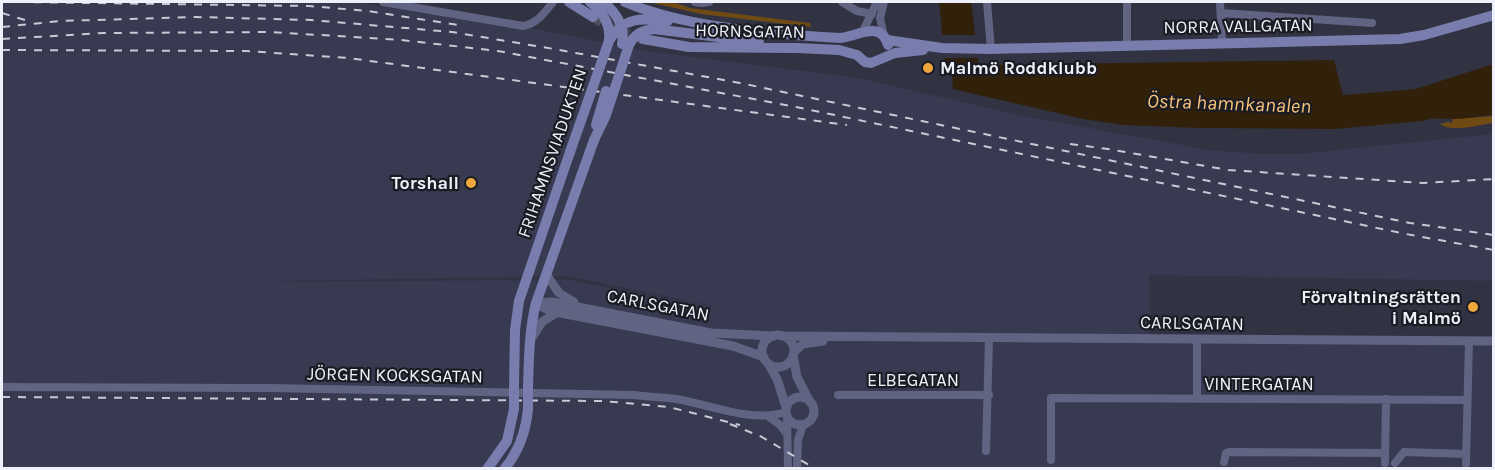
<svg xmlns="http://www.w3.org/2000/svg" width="1495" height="470" font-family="Karla,sans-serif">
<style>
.built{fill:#373a50;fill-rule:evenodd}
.green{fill:#6f4b13}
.water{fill:#31210a}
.pier{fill:#313343}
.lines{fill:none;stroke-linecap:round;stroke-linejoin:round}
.secondary-tunnel{stroke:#4d4f5e;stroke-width:10;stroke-dasharray:10 5;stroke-linecap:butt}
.minor{stroke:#606482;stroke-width:8}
.tertiary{stroke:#606482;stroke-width:9}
.secondary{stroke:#787dad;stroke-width:10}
.rail{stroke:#c7c9d4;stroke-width:2;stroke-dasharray:8 8;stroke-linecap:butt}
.secondary-bridge{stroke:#787dad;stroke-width:10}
.poi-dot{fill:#eea73d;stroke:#1b1c23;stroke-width:2}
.labels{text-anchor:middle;stroke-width:4.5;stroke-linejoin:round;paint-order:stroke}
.street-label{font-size:18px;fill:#eef0fa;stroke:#1b1c23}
.poi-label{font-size:18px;font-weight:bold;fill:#eef0fa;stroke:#1b1c23;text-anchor:end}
.water-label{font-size:20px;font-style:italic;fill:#fcc57c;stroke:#1b1c23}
</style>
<rect width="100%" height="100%" fill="#313343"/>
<path class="built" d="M2 2 363 3 520 29 531 28 647 51 859 78 1018 115 1210 150 1262 154H1298L1493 134V281L1149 275 1150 336 1493 343V468H2ZM567 276 751 314 570 280 224 282Z"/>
<path class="green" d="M648 2H673L690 8 810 23 811 27 701 14Z
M1493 116V123C1479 125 1452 133 1440 124L1448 122 1452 123 1453 119Z"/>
<path class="water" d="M939 2H971L979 65 1334 60 1343 95 1416 89 1493 64V115C1480 116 1466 119 1453 119 1443 119 1432 117 1423 121L1335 129 1198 128 1123 125 1083 119 953 89 952 75 945 63Z"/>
<path class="pier" d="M942 35H977L981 58H942Z"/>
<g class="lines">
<path class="secondary-tunnel" d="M593 17 612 29 642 39"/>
<path class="minor" d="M383 2 523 26C537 24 545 12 553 2
M695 2 702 3 709 2
M842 2 857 11 872 14
M987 2 991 49
M1127 2V45
M1220 2 1222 42
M1221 13 1372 23
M863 31 877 2
M884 36 880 18 884 2
M2 387 269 388 634 395C648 397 662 397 676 399 712 405 750 423 786 412
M838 395H989
M1197 398V340
M768 416 780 425 787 434
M787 416 788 468
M986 451 989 338
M1051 460V398L1467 400
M1224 462 1226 453 1230 452 1385 453
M1385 463 1386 399
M1395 463 1404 452 1466 454
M1466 464 1469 341
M797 468 798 440 803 425"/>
<path class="tertiary" d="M546 274 559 293 574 302
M536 303 552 302 711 333 774 336
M536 303 550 311 733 346 764 357
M762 351a16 16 0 1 1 32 0a16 16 0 1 1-32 0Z
M782 336 1494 341
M531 339 542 322 556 313
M794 352 803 344 823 341
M793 355 797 377 810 402
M768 363 777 379 786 407
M786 411a14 14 0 1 1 28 0a14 14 0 1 1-28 0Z"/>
<path class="secondary" d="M569 2 593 17
M590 2C603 12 611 24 609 41
M603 2C617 13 625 26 622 44
M625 2C685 28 774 34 840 38 857 37 881 19 888 45
M643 39 689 47 798 48 839 50 857 55 865 62 871 63 895 53 923 50
M887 40 942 48 991 49 1400 39 1424 35 1494 15
M609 41C624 16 642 18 668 21
M629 45C634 34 643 30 654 29L759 42
M514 387 515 330 519 301 570 152
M528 387C529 358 529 331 536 303L594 140
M488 468 507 441 514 409
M505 468C519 451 526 431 528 409"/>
<path class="rail" d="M18 2 309 6 368 11 458 25
M2 13 28 21
M2 27 60 21 196 17 311 20 452 32 554 49 740 83 1410 223 1494 235
M2 39 104 33 271 32 401 40 498 51 796 107 1406 234 1494 250
M2 50 246 51 348 58 847 125
M1070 144 1108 149 1228 170 1423 183 1494 179
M2 397 603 401 669 407 740 425
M730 424 762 437 814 468
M2 468H9"/>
<path class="secondary-bridge" d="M596 125 606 91
M594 140 606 115 629 45
M570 152 609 41
M514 409V387
M528 409V387"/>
</g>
<g class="poi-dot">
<circle cx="928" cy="68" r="6"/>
<circle cx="471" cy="183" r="6"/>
<circle cx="1473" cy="307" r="6"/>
</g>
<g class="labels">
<g class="street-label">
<text transform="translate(1238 26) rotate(-1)" y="6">NORRA VALLGATAN</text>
<text transform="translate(750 31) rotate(1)" y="6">HORNSGATAN</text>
<text transform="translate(552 153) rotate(-71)" y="6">FRIHAMNSVIADUKTEN</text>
<text transform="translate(658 305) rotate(11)" y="6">CARLSGATAN</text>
<text transform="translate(1192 323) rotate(1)" y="6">CARLSGATAN</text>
<text transform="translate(395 375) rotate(1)" y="6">JÖRGEN KOCKSGATAN</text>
<text x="913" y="386">ELBEGATAN</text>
<text x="1259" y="390">VINTERGATAN</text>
</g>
<g class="poi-label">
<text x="940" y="74" text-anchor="start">Malmö Roddklubb</text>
<text x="459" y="189">Torshall</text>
<text x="1461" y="303">Förvaltningsrätten<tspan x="1461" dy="21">i Malmö</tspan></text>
</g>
<g class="water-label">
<text transform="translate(1229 103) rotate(2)" y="7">Östra hamnkanalen</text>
</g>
</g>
<rect width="1495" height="470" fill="none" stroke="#eef0fa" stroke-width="6"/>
</svg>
